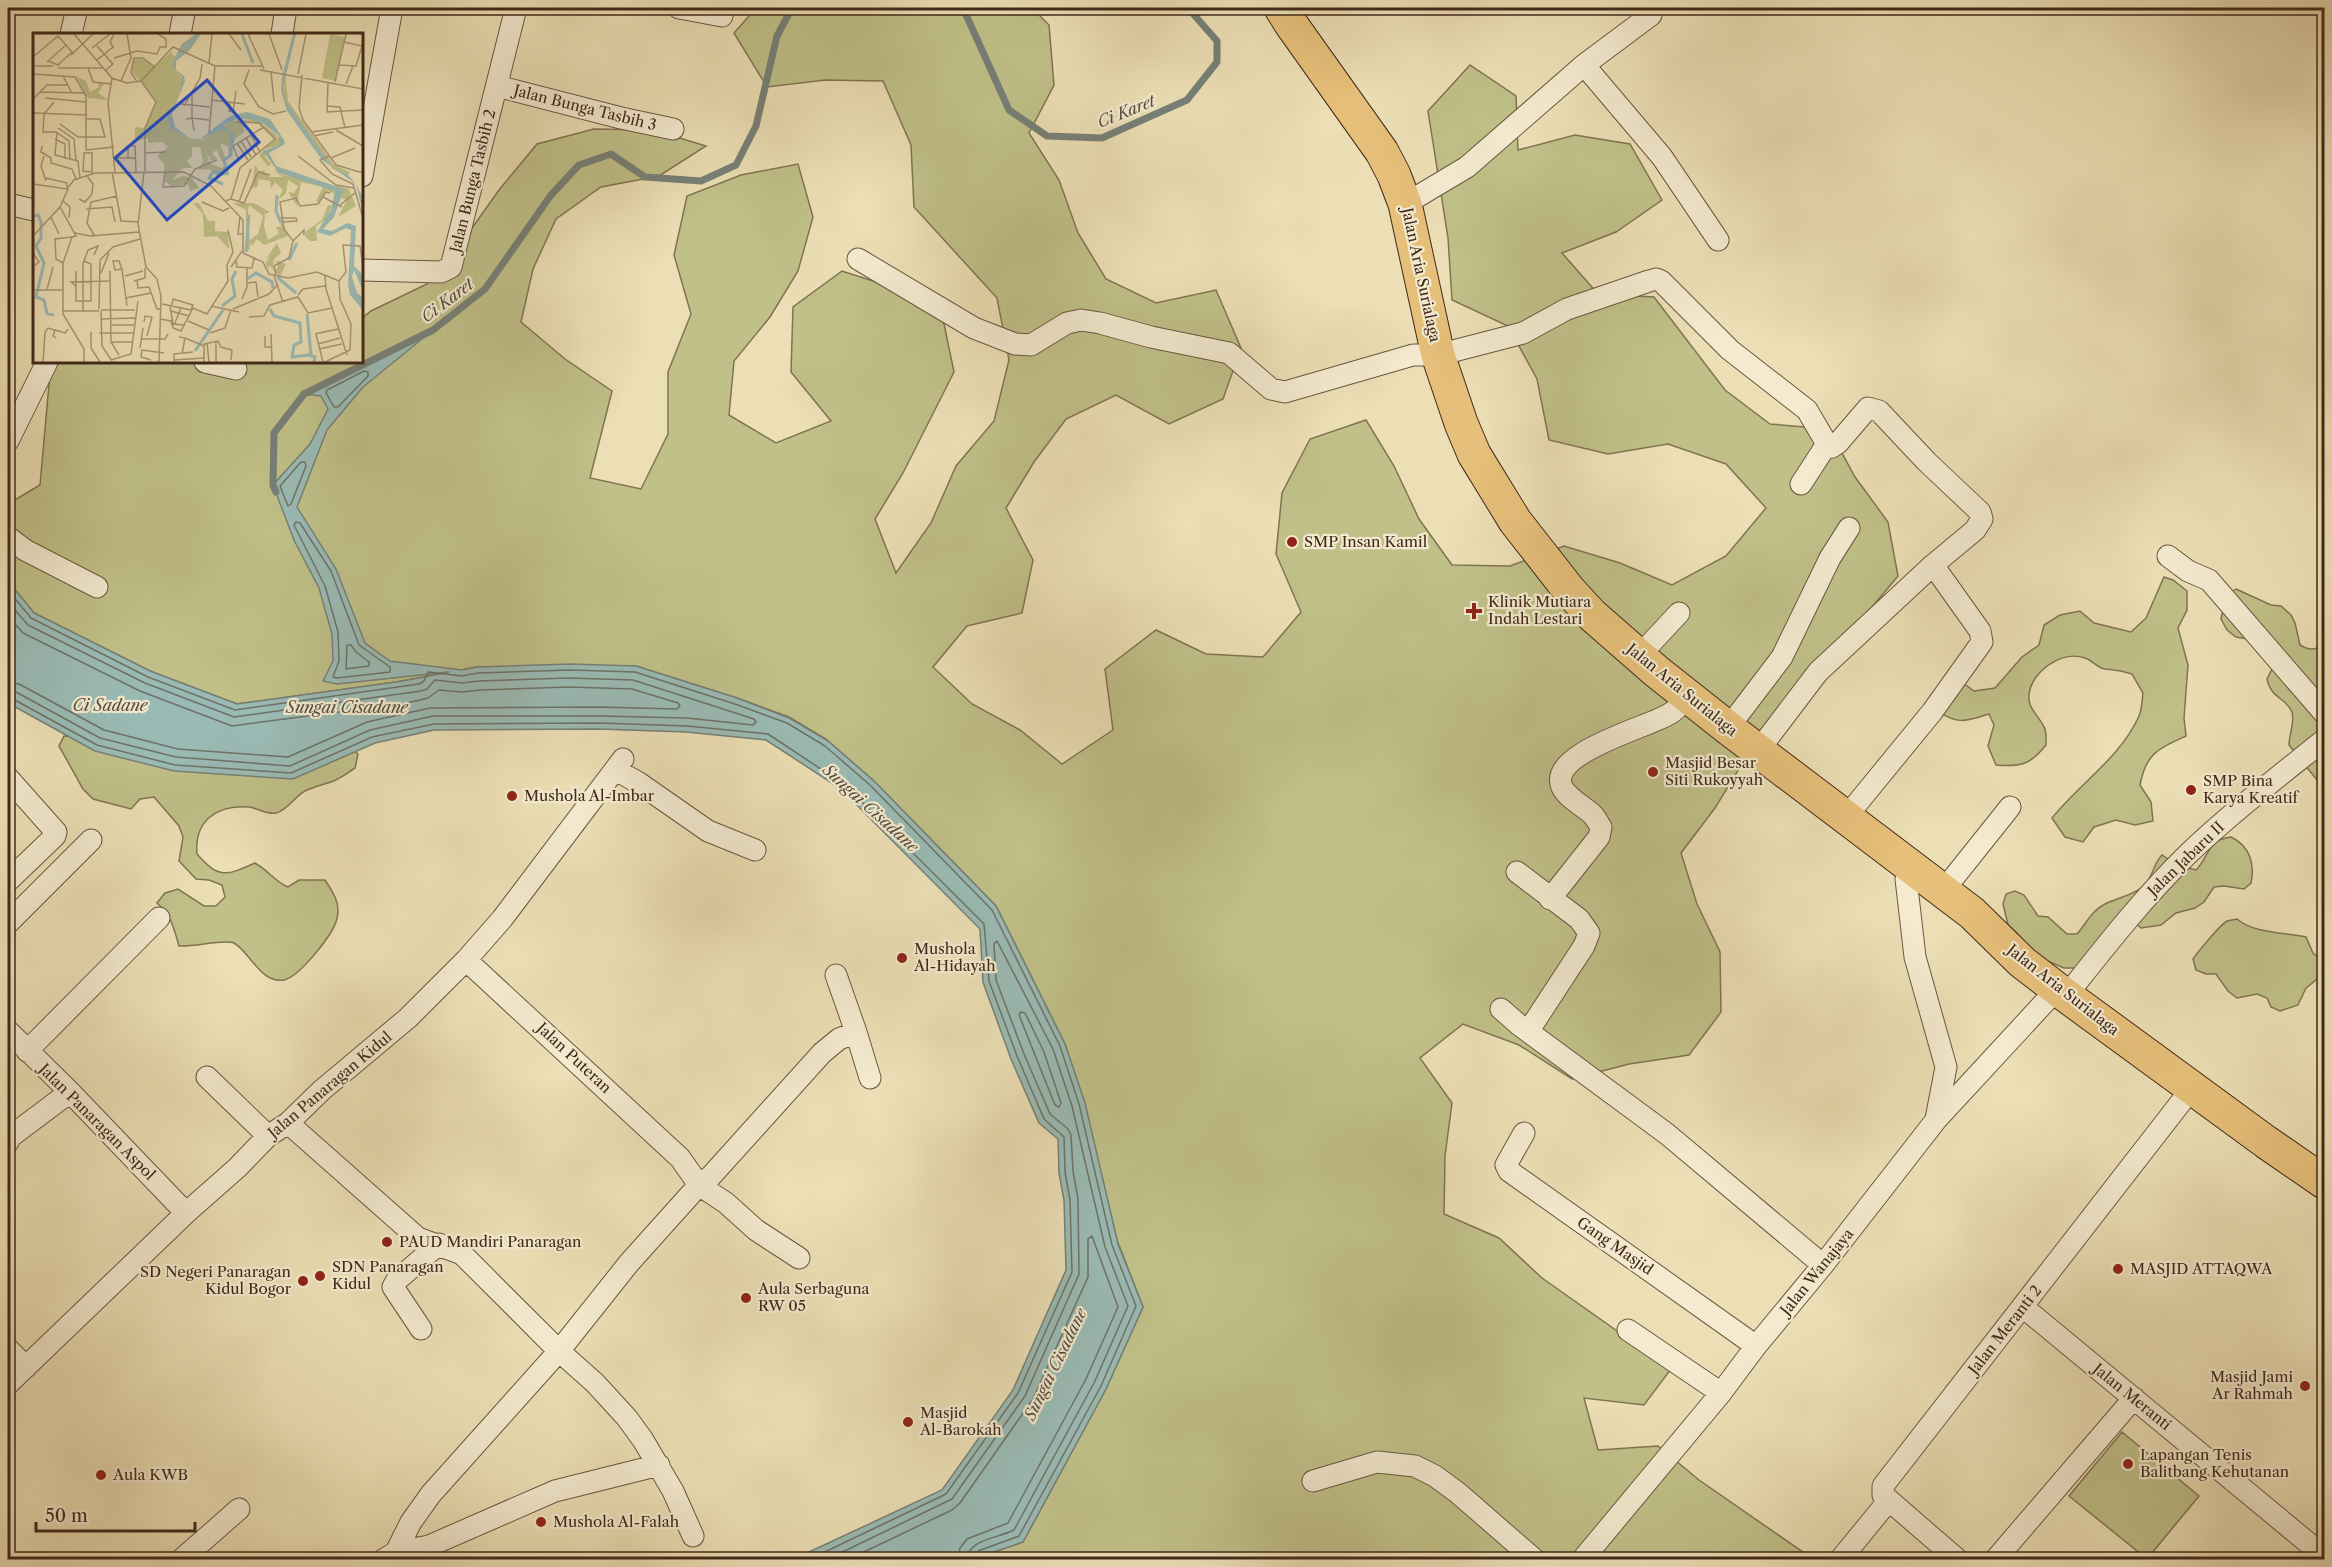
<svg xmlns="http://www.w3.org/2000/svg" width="2332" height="1567" font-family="'Libre Caslon Text',serif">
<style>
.green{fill:#c0c088;stroke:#807451;stroke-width:1.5}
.water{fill:#9abbb5;stroke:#768077;stroke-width:1.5}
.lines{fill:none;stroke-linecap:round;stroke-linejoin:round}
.shore{stroke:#6e7268;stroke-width:1.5}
.stream{stroke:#768077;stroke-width:7}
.minor-casing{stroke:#6c5641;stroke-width:23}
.primary-casing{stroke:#41281a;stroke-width:35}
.minor{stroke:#f3eacf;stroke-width:21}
.primary{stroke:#e6c07a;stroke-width:33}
.poi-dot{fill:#8f2418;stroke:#f3eacf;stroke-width:2}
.labels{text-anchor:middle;stroke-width:4.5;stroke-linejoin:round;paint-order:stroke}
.street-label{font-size:15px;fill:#41281a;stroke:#f3eacf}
.poi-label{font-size:15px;fill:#41281a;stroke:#f3eacf;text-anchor:start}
.water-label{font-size:16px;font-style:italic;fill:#574d41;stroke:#f3eacf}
.inset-river{fill:none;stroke:#9abbb5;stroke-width:3}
.inset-road{fill:none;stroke:#a89677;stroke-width:1.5}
.view{fill:#1d4ed8;fill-opacity:0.15;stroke:#1d4ed8;stroke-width:3}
.inset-edge{fill:none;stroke:#41281a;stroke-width:3}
</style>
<rect width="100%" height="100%" fill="#ecdfb5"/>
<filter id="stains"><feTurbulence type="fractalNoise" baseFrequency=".00333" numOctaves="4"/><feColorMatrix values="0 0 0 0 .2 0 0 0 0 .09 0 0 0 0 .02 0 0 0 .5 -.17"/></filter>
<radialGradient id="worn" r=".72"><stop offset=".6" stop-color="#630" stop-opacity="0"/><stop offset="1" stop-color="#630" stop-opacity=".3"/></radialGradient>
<path class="green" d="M756 8H1032L1049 25 1054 85 1029 133 1059 180 1078 233 1106 279 1156 303 1216 290 1241 348 1223 399 1169 424 1116 395 1066 419 1034 462 1006 508 1033 560 1022 613 967 626 933 667 972 704 1020 730 1062 764 1113 730 1105 669 1156 630 1206 654 1263 657 1301 612 1276 554 1282 493 1310 439 1366 420 1394 466 1419 519 1452 565 1510 566 1564 546 1620 563 1672 585 1726 556 1766 508 1726 464 1668 444 1608 454 1549 440 1537 379 1508 326 1452 300 1448 238 1428 111 1470 65 1516 96 1518 150 1575 135 1630 144 1662 200 1616 232 1562 253 1598 294 1654 297 1725 390 1770 424 1829 429 1855 477 1888 522 1898 576 1745 759 1715 808 1681 853 1697 904 1720 952 1721 1012 1689 1055 1629 1064 1572 1079 1519 1045 1463 1024 1420 1058 1452 1103 1445 1156 1444 1214 1499 1238 1542 1278 1671 1369 1644 1405 1584 1398 1598 1450 1658 1446 1699 1480 1813 1559 1375 1560 1368 1556 1355 1560 973 1559 1023 1542 1106 1389 1143 1307 1117 1240 1083 1098 1065 1044 996 906 874 781 826 739 789 717 737 698 636 666 477 667 396 682 237 704 150 671 34 613 8 581V504L40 485 51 362H362V318L371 311 427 284 465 238 499 190 537 144 594 129 653 130 706 146 659 176 601 187 556 219 533 269 521 322 565 359 612 391 590 478 641 489 668 434V372L691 314 674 255 687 196 741 175 798 164 813 217 798 271 770 317 734 361 729 415 776 443 831 421 791 372 793 307 842 271 898 289 943 319 954 372 903 473 875 519 896 573 931 523 956 466 994 421 1009 360 997 298 914 207 911 145 883 81 825 80 767 87 734 33Z
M2164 577 2173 580 2187 591V610L2178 628 2188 665 2184 718 2186 736C2158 749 2146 753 2140 785L2151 802 2153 821 2135 825 2116 820 2094 827 2083 842 2065 837 2052 818C2079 784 2121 757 2139 716 2142 709 2142 701 2143 693L2132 674C2120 670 2116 670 2105 669 2097 668 2092 660 2085 658 2062 650 2032 671 2029 694 2027 708 2039 716 2044 727 2047 732 2046 740 2046 745 2030 765 2021 767 1996 765L1988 746 1994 725 1989 714C1968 721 1957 725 1938 711L1959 680 1974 691 1995 688 2022 657 2039 645 2044 625 2060 615 2080 611 2094 623 2131 632 2146 618Z
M2236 589 2271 605 2281 606 2291 615 2295 623 2300 645C2310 651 2315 650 2324 644V689L2318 703 2319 722 2324 727V784L2317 780 2289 745C2289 735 2295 722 2292 712 2287 698 2271 699 2267 679L2272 669 2271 659 2248 639 2236 637 2227 630 2221 619 2226 596Z
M64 736 346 745 358 754 355 768C347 773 340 779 331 782 322 785 313 787 305 791 294 797 288 810 276 813 268 815 257 808 249 807 217 804 194 821 197 854 219 879 226 876 255 863 268 870 274 881 288 887L299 880H325C333 892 341 904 337 918 334 934 299 977 284 980 261 984 250 952 234 943 225 939 194 947 179 946 174 929 172 916 157 903L165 893 178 889 204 906H216L225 897 222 885 209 880 196 879 179 861 183 837 179 826 154 797 140 799 131 809 93 799 83 789 59 746Z
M2231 837C2250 846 2255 864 2251 883L2244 889 2224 886 2214 887 2204 902 2195 908 2176 913 2161 925 2141 928 2133 921 2076 968H2064L2035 956 2016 932 2008 925 2003 904 2006 894 2015 891 2024 895 2038 916 2048 917 2067 934H2077C2086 924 2092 910 2105 904 2117 898 2134 895 2144 886 2153 877 2153 864 2162 855L2177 865 2196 870C2210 856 2206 840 2231 837Z
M2237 919C2255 934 2283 932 2306 937L2313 953 2320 959 2323 967 2321 976 2306 988 2298 1005 2280 1011 2271 1007 2267 998 2257 994 2237 998 2228 991 2216 974H2206L2196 970 2193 959C2197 953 2220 925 2227 921 2230 920 2234 920 2237 919Z
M2122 1432 2199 1496 2147 1559 2069 1496Z"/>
<path class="water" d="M433 330 363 387 327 430 297 507 336 569 365 643 390 661 462 670 477 667 569 664 636 666 737 698 789 718 828 741 874 781 996 906 1065 1044 1085 1103 1118 1244 1143 1307 1106 1389 1023 1542 973 1559H794L942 1490 1013 1390 1066 1270 1064 1200 1059 1173 1058 1139 1039 1123 1011 1059 983 982 980 929 841 789 766 740 686 732 599 729 434 730 375 743 293 779 174 771 95 751 8 703V581L34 613 150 671 237 704 403 681 449 672 337 684 323 681 333 661 332 634 319 588 294 540 273 485 310 444 328 409 321 396 304 394Z"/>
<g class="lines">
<path class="shore" d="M364 371 368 372V376L338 407H334L326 393 327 390Z
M301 462H305L306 466 291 504 288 506 280 486Z
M296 522 300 523 331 571 359 645 390 667V672L337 678 333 677 339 661 338 632 325 586 294 525Z
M8 590 31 618 148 677 235 710 419 684 424 681 428 672 462 676 478 673 569 670 635 672 735 704 787 723 825 746 870 785 992 910 1060 1046 1079 1104 1112 1245 1136 1306 1101 1386 1019 1536 978 1551 974 1560
M8 602 28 625 145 683 234 717 421 691 427 689 435 680 462 683 479 681 569 678 633 680 754 719 756 722 753 725 687 718 600 716H433L370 730 290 766 176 757 100 738 16 692 8 691
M8 616 23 633 140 691 232 726 407 703 428 698 439 690 462 692 480 690 569 687 632 689 678 703 680 706 677 709 599 707 430 708 367 722 288 757 178 749 104 730 19 684 8 682
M347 645H351L356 652 369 662V666L346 669Z
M8 698 13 699 97 745 175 765 291 773 372 737 434 724 599 723 687 726 768 734 845 785 984 924 989 981 1017 1056 1044 1119 1064 1137 1065 1172 1070 1200 1072 1272 1018 1393 946 1494 808 1560
M1021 1012 1025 1013 1044 1052 1061 1103 1059 1107 1055 1105 1019 1015Z
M826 1560 952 1499 1025 1396 1079 1274 1078 1199 1073 1171 1071 1135 1068 1129 1050 1114 1024 1054 996 980 994 944 997 941 1053 1049 1072 1106 1105 1247 1128 1306 1094 1383 1014 1530C999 1538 968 1539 967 1560
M847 1560 952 1510 960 1503 1033 1399 1088 1277V1239L1092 1236 1118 1307 1086 1379 1008 1523 967 1539 960 1548 958 1560"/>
<path class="stream" d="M963 8 1009 110 1047 136 1102 138 1187 100 1217 62V41L1188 8
M276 492 273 485 274 433 304 394 433 330 485 289 551 195 579 165 611 154 645 177 701 181 736 165 756 126 777 36 792 8"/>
<g class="minor-casing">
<path id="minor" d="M679 8 722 16
M71 34 77 8
M180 34 185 8
M282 34 286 8
M1584 65 1662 157 1718 240
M497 86 621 118 673 129
M362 176 392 8
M8 204 34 210
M1405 204 1467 167 1584 65 1651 15
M858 259 974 328 1015 344 1031 345 1067 323 1081 320 1100 323 1151 337 1229 353 1271 389 1285 392 1413 355H1438L1523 333 1567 309 1649 281 1656 279 1661 281 1730 350 1807 410 1827 444 1832 447 1838 443 1868 408 1879 411 1927 462 1980 512 1982 519 1975 530 1933 565 1818 672 1758 751
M362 270 441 272 451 267 516 8
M205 362 236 369
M8 441 47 362
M1801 484 1827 444
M8 537 25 550 97 587
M2168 556 2188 571 2209 580 2324 713
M1639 656 1679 613
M1728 728 1782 657 1830 558 1849 528
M616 770 639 783 708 831 755 850
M8 778 56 832 55 836 8 881
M1846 817 1932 712 1982 642 1980 631 1933 565
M1912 868 1906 879 1915 957 1946 1067 1936 1119
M1517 872 1579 919 1589 933 1584 946 1533 1024
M1943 891 2010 807
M1550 899 1599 837 1601 827C1598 823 1596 818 1593 815 1584 806 1568 799 1562 787 1547 752 1653 726 1671 713 1677 709 1683 702 1688 697
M8 923 91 840
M2066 996C2105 947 2143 898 2188 854 2231 813 2278 777 2324 740
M1501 1009 1518 1024 1667 1134 1823 1265
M8 1031 70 1092 186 1213
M856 1032 870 1078
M27 1051 159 918
M207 1077 268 1136
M288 1123 418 1238 462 1254 559 1351 595 1383 627 1418 643 1440 673 1491 693 1536
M1524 1133 1506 1165 1509 1171 1756 1346
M8 1142 10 1137 70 1092
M799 1258 756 1230 726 1203 699 1185 711 1176 822 1053 839 1039 856 1032 836 975
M2023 1307 2324 1556
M421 1329 393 1287 397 1280 439 1244
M1628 1330 1721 1393
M8 1349 26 1367
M8 1384 186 1213 237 1168 268 1136 288 1123 322 1090 408 1018 466 960 502 919 623 759
M1313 1481 1377 1462 1415 1466 1435 1476 1458 1493 1535 1560
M396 1552 411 1522 431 1494 559 1351 629 1263 699 1185 680 1158 466 960
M181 1560 239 1509
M383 1560 396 1552 429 1546 555 1491 659 1465
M1582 1560 1721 1393 1756 1346 1823 1265 1936 1120 2057 989
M1840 1560 1889 1500
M1958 1560 1883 1495V1486L2192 1088
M1995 1560 2134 1398"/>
</g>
<g class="primary-casing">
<path id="primary" d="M1281 8 1291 24 1382 152 1394 175 1405 204 1438 355 1461 423 1474 454 1515 521 1569 590 1592 615 1656 671 1728 728 1972 913 2022 962 2057 989 2266 1142 2324 1182"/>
</g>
<use href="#minor" class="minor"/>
<use href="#primary" class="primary"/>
</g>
<g class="poi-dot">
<circle cx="1292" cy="542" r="6"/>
<path d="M1471 602h6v6h6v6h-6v6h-6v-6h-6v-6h6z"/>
<circle cx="1653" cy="772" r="6"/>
<circle cx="2191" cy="790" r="6"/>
<circle cx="512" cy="796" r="6"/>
<circle cx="902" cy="958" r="6"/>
<circle cx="387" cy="1242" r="6"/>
<circle cx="2118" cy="1269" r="6"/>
<circle cx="320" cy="1276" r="6"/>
<circle cx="303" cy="1281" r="6"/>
<circle cx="746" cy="1298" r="6"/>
<circle cx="2305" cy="1386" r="6"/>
<circle cx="908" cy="1422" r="6"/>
<circle cx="2128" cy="1464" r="6"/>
<circle cx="101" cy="1475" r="6"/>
<circle cx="541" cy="1522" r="6"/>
</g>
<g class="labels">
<g class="street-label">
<text transform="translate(585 108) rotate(14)" y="5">Jalan Bunga Tasbih 3</text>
<text transform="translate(473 181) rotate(-76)" y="5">Jalan Bunga Tasbih 2</text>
<text transform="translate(1421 275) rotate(78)" y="5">Jalan Aria Surialaga</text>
<text transform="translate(1682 690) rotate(39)" y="5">Jalan Aria Surialaga</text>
<text transform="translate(2186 859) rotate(-44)" y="5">Jalan Jabaru II</text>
<text transform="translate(2063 990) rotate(38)" y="5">Jalan Aria Surialaga</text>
<text transform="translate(574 1058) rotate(43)" y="5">Jalan Puteran</text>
<text transform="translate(330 1085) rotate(-40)" y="5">Jalan Panaragan Kidul</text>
<text transform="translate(97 1122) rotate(45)" y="5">Jalan Panaragan Aspol</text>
<text transform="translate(1615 1246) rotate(35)" y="5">Gang Masjid</text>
<text transform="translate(1817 1272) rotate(-51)" y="5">Jalan Wanajaya</text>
<text transform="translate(2005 1330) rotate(-52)" y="5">Jalan Meranti 2</text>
<text transform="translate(2132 1397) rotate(39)" y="5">Jalan Meranti</text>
</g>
<g class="poi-label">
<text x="1304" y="547">SMP Insan Kamil</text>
<text x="1488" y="607">Klinik Mutiara<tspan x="1488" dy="17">Indah Lestari</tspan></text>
<text x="1665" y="768">Masjid Besar<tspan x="1665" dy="17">Siti Rukoyyah</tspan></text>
<text x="2203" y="786">SMP Bina<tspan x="2203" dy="17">Karya Kreatif</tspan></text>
<text x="524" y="801">Mushola Al-Imbar</text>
<text x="914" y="954">Mushola<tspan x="914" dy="17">Al-Hidayah</tspan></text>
<text x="399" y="1247">PAUD Mandiri Panaragan</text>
<text x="332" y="1272">SDN Panaragan<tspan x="332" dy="17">Kidul</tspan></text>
<text x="2130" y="1274">MASJID ATTAQWA</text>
<text x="291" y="1277" text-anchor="end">SD Negeri Panaragan<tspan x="291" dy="17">Kidul Bogor</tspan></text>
<text x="758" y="1294">Aula Serbaguna<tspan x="758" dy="17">RW 05</tspan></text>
<text x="2293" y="1382" text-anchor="end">Masjid Jami<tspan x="2293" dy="17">Ar Rahmah</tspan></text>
<text x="920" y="1418">Masjid<tspan x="920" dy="17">Al-Barokah</tspan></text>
<text x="2140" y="1460">Lapangan Tenis<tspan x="2140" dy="17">Balitbang Kehutanan</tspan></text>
<text x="113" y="1480">Aula KWB</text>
<text x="553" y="1527">Mushola Al-Falah</text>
</g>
<g class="water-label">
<text transform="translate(1126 111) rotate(-22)" y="6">Ci Karet</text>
<text transform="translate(447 300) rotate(-37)" y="6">Ci Karet</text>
<text x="110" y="711">Ci Sadane</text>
<text x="347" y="713">Sungai Cisadane</text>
<text transform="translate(871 808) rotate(42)" y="6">Sungai Cisadane</text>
<text transform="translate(1055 1364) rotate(-64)" y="6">Sungai Cisadane</text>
</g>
</g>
<g transform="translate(33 33)">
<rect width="330" height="330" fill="#ecdfb5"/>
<path d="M297 1 312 4 303 48 289 45ZM138 19 142 24 141 35 149 45 146 63 134 82 138 95 157 106 169 107 198 88 216 86 227 89 248 106 246 112 232 116V124L238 131 235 133 226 122 242 106 226 91 210 88 211 99 202 106 196 126 195 114 187 110 192 124 189 129 184 117 179 120 184 126 178 128 172 117 177 130 188 135 196 132V142L184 143 176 136 165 137 170 128 167 114H159V123L154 128 160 135H150L139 147 150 143 159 145 166 155 157 158 155 151 139 153 132 149 131 131 124 123 135 114 129 109 115 110V105L102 108V94L112 95 123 69 99 38 101 27 108 25 122 34ZM252 40 255 68 301 132 317 139 315 143 300 136 270 97 250 63ZM43 43 53 48 57 59 66 54 65 50H71L65 60 75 67 55 65ZM222 132 225 136 222 142 230 137 236 144H250L243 139 242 136 249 142 281 148 302 158V166L301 160 294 158 286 170 283 168 290 154 268 149 264 173 255 159 261 160 265 153 255 147 253 160 245 167 250 157 242 149 238 156 237 148 226 146 224 154 219 155ZM301 152 316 156 323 173 305 184 314 167 308 165 309 156ZM160 170H166L175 188H182V198L195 199 196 216 184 203 171 204 170 181ZM200 170H221L237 179 232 181 231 193 235 207 246 200 243 194H248L247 182 255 203 231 212 224 206 219 213 216 208 225 201 230 183 217 173 215 175 217 216 213 219V177ZM295 172H299L294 186 283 193 284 208H277L272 203 273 198 289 187ZM244 210 248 220 241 226 240 235 243 237 245 233 243 227 253 231 247 244 236 232 235 237 233 230 238 221 232 227Z" fill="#c0c088"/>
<path d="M163 1H168L156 18 143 28V37L151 43 152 48 139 81 142 94 156 105 167 106 197 83 214 79 237 86 251 107 252 111 236 120 243 133 311 156 301 184 290 196 299 198 314 190 323 193 321 233 330 242V258L321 237 319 244 324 260 329 264 330 260V277L317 262 315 251 318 197 313 195 297 203 284 199 298 177 302 158 246 140 230 118 246 112V103L231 91 216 86H204L190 92 199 99 201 104 198 110V99L190 96 166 107 157 106 137 95 134 82 146 63 149 44 141 35 140 28 149 11ZM260 1H263L250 54 252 67 298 133 316 143 323 151 329 163 330 181 323 151 289 127 254 78 248 58 249 44Z" fill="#9abbb5"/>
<path class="inset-river" d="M209 1 220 30M190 151 176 145 180 139 194 140 191 127 198 122 199 99M244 162 243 178 248 190M0 183 5 182 8 189V205L3 213 11 230 3 264 11 267 14 281 21 282M213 219 216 182M256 227 264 210M244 244 263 260M214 246 223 240 239 249 240 255M189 273 202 263 199 246 203 238M237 276 241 283 267 290 268 309 261 312 259 324 276 322 282 324 281 329M274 281 278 322M162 318 190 277"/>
<path class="inset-road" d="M41 1 79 45 94 50 108 48 140 14 182 33H229M196 1 208 17M215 1 231 36M236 1 249 37M311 9 329 13M64 13 80 31 73 37M59 15 77 1M38 22 60 1M0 24 25 3 39 19 25 32 15 28M81 25 104 18 124 21 127 14H133V6L125 1M64 27 80 14 77 9 81 1M14 29 33 12M176 30 179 1M306 32 323 33 329 13M0 33H20M25 35H71M55 35 60 49 79 51M216 37 211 51 226 74 240 81 253 78M227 37 330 56M238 38 241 69M0 41 42 44 53 63V117L81 114M265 41 273 1M269 42 266 75 270 87 303 132 330 140M30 43 39 60M79 45 75 69 82 139M88 48 98 25 94 1M108 48 123 69 112 95V138M104 49 98 39 101 25H110L122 34M295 49 294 79 330 77M302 49 313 1M313 51 320 33M7 59 51 60M159 62V85L176 87M12 65 53 69M0 66 14 52H34M178 67 212 71M21 69 11 81 10 99H23L36 108 37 127M197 69 196 78 200 79 203 58M148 71 177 74M151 73 167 45 169 31M294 73 307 74 312 95M0 80 54 82M153 86 159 85 161 98M27 91 45 104H72L67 86H54M25 95 41 106 43 128M303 97 330 113M278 99 330 92M24 100 22 122 45 128 47 145M176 100 182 33M218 102 227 119M281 103 300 99M213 105 223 122M22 106 32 111V126M208 108 218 124M204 110 215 127M9 113 8 119 18 125V130L39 136 43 146M112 120 133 119M11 123 8 133 13 148M265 123 303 152 321 155M296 123 287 127 299 141 320 151 330 185M82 125H103M95 125V113H102L103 139M298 125 322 115M206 128 200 113 231 94M132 138 130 154 151 153 162 136 184 127M59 139 50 138 51 120H59V140M79 139 88 188 105 189M111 139 105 191 113 234 124 246 128 263 126 329M13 145 34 150V155M0 151 34 156 41 147 62 140 151 139 178 153 210 187V220L230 229 236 241 255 245 284 239 306 248M290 164 309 174M46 166 52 169 59 161 60 151 54 143M198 166 211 170 225 139 237 142M30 168 37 174 36 185M192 168 198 166 207 135 242 106 226 90 203 89M169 169 190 178 196 175M206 169 218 136M306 173 322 160M27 174 43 203 39 204 30 230V257M53 176 79 174 82 189M18 184 26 201M207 184 205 201H210M248 185H263L264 188 249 189M42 200 57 203 106 199M61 202 54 190 58 169 84 163M0 203 27 174 35 156M260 208 271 197V202M0 220 6 229 0 234M203 228 204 234 219 235 221 225M30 230 23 226 22 206 39 204M198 234 209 218M89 236 86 228H80L82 237 89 236 94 273M43 238V268H58V231L51 228M77 238 78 309 86 322M68 240 76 220M292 242 293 256 314 322M92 243 110 238M241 243 250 269M243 243 241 233 256 225 260 208 251 196 247 169 263 165 267 173 285 171 293 159 297 160M101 248 112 245V235M104 248 105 255 116 254 124 276H128M306 248 313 239 310 212 327 213 330 233M214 250 223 249 225 264M43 253 38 249 78 248M14 256 20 234M0 257H30V281L51 316V329M265 262 270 256 292 253M93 265 118 260M209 266 214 254V235M129 271 158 277M139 272 140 266 160 272 158 277M137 273 140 291 152 292M178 273 206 279M66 276 67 227 80 214 107 206M200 276 236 261 245 251M68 277H102M29 278H66M50 278V231L55 217 65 213 61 222M68 278 69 313 79 328M138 278 156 283M216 284 231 283 237 272 265 264 275 280 299 275M68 286 102 285M127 286 138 288 140 295 148 298 160 275 174 281 195 248 194 232 200 219 195 197M155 288 176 297M111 289 112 283 119 284 114 303M78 292H101M141 292 148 275M58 299V315L67 329M66 300H101M177 300 192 295 198 277M238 301 239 329M282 301 305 296M283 301 290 329M232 303V314H239M146 304 152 305 149 321M23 305 20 303 22 297 32 300 35 296M152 305 171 313M108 306H132L135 301M78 309H100M174 310 176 329M285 311 307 305M107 315 110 295M286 316 309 311M78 327 98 321 105 268M118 327 108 324 109 317 131 320M141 327 171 325M10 329 12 299 15 295 22 297M141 329V321L160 319M171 329V311L185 308 188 314 199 317 198 327M183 329V309M292 329 317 317 318 291 307 266 306 248"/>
<path class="view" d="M174 47 226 109 134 187 82 125Z"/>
<rect width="330" height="330" class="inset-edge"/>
</g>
<rect width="2332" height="1567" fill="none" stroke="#ecdfb5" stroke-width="30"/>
<rect x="9" y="9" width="2314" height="1549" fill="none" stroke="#41281a" stroke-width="3"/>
<rect x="15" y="15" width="2302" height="1537" fill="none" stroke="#41281a" stroke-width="1.5"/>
<path d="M36 1522v9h159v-9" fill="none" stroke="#41281a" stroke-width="3"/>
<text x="45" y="1522" font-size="18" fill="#41281a" stroke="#f3eacf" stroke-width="4.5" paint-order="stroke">50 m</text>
<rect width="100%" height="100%" filter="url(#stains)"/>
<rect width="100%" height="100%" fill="url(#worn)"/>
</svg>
